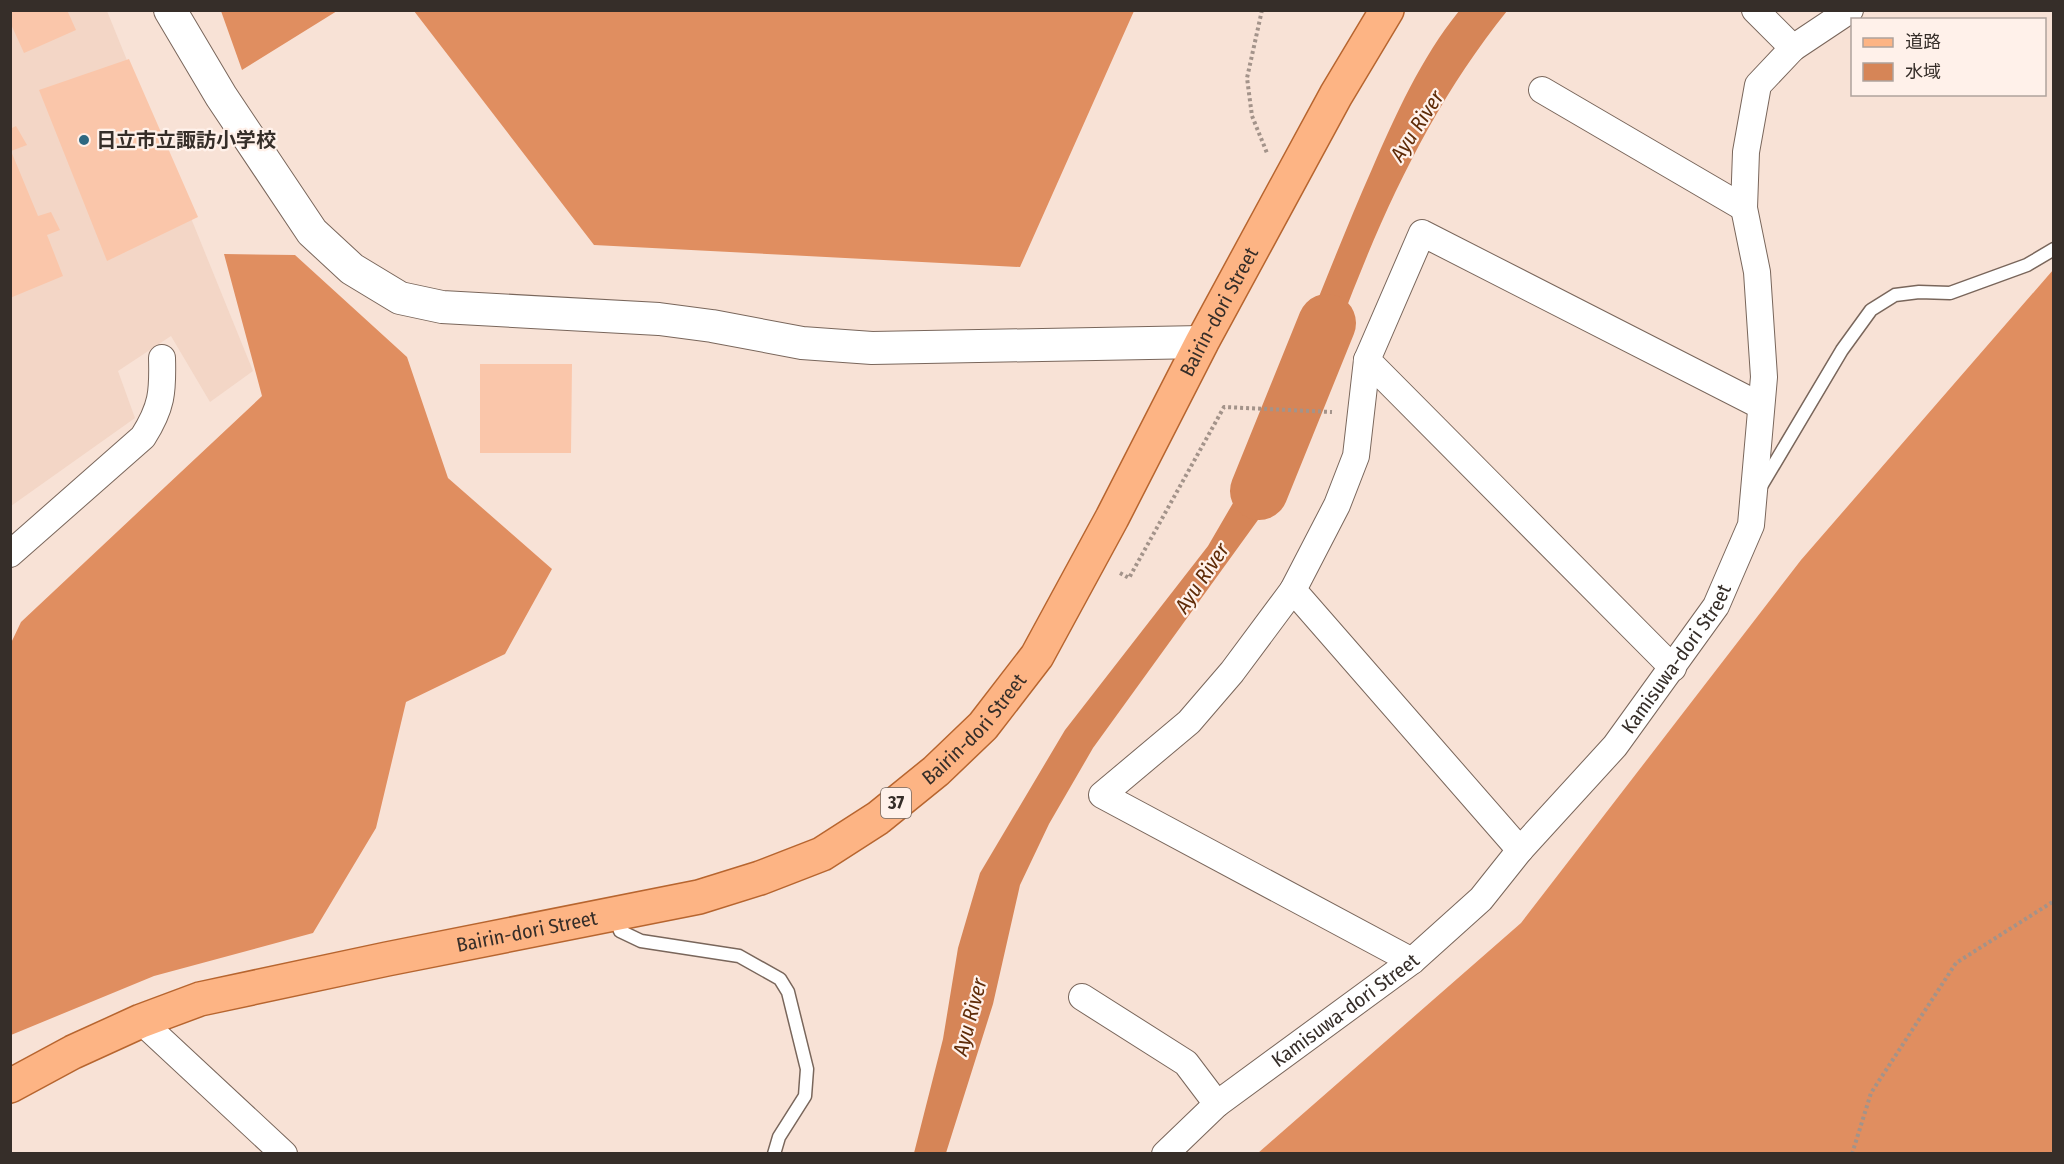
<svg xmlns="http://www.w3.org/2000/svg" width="2064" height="1164" font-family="'Fira Sans Condensed','Noto Sans JP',sans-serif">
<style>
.built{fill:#f3d6c6}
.forest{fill:#e08e60}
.water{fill:#d68557}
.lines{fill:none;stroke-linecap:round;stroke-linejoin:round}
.river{stroke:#d68557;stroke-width:58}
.building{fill:#fac6aa}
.service-casing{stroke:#79665b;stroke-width:15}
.minor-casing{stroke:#79665b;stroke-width:28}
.tertiary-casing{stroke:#79665b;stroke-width:34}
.primary-casing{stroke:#b7652f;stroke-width:36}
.path{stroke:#a3938a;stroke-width:4;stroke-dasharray:3 3;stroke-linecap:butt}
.service{stroke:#fff;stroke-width:12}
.minor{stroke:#fff;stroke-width:26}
.tertiary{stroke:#fff;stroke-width:32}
.primary{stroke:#fdb484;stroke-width:33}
.poi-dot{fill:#2e6881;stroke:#fff1ea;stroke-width:2}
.labels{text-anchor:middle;stroke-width:4.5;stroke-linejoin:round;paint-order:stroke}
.shield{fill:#fff1ea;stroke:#726863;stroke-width:1.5}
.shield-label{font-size:18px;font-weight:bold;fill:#362e29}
.poi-label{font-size:20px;font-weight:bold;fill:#362e29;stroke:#fff1ea;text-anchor:start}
.street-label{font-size:20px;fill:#362e29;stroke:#fff1ea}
.water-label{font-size:21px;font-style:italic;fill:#5f2b07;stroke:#fff1ea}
</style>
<rect width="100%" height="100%" fill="#f8e2d6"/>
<path class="built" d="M11 11H107L253 371 210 402 171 336 118 371 135 418 11 506Z"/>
<path class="forest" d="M221 11V10L337 11 242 70Z
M414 11H1134L1020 267 594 245Z
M224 254 295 255 407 357 448 478 552 569 505 654 406 702 376 828 313 933 154 976 11 1035V643L21 622 262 396Z
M2053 270V1153H1258L1521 923 1801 560Z"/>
<path class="water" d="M1459 11H1507C1415 125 1361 262 1313 399L1278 397C1310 321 1339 244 1372 169 1396 114 1421 58 1459 11Z
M1273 416 1309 417 1284 484 1093 748 1049 824 1020 885 993 1004 946 1153H914L943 1039 958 948 980 873 1065 730 1208 546 1247 479Z"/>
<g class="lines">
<path class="river" d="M1259 491 1327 323"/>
</g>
<path class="building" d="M10 10H67L76 30 24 53 10 22Z
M129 59 198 217 107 261 39 90Z
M16 126 27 145 11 151 38 216 51 212 60 230 47 235 63 276 10 298V129Z
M480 364H572L571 453H480Z"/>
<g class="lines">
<g class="service-casing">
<path id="service" d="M1760 488 1842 350 1871 310 1895 295 1919 292 1950 293 2027 265 2054 249
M615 915 620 931 641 941 739 956 780 979 788 992 807 1069 805 1096 779 1137 774 1154"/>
</g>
<g class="minor-casing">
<g id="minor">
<path d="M1755 10 1793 48"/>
<path d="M1542 90 1744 208"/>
<path d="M1367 360 1356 456 1337 505 1293 590 1520 850"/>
<path d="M10 554 143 437C162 407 163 392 162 358"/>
<path d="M1293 590 1232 672 1189 722 1102 795 1412 961"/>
<path d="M1673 668 1367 360 1422 233 1761 406"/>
<path d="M1082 997 1186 1063 1217 1104"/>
<path d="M141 1021 284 1154"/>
<path id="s1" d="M1165 1154 1217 1104 1412 961 1481 899 1520 850 1615 746 1716 606 1751 525 1764 377 1757 272 1744 208 1746 152 1758 85 1793 48 1850 10"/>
</g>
</g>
<g class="tertiary-casing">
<path id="tertiary" d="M170 10 221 96 312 232 352 269 400 298 442 307 659 319 712 326 802 343 872 348 1202 342"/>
</g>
<g class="primary-casing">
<g id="primary">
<path id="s2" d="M10 1086 73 1052 141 1021 200 999 387 959 699 897 760 878 822 854 878 818 936 771 983 726 1037 656 1112 518 1202 342 1336 95 1387 10"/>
</g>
</g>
<path class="path" d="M1262 10 1247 78 1252 116 1267 153
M1120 573 1129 578 1224 407 1332 412
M1852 1154 1871 1093 1956 963 2054 901"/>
<use href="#service" class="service"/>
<use href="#minor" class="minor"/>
<use href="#tertiary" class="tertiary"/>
<use href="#primary" class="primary"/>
</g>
<circle class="poi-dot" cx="84" cy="140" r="6"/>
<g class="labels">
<rect class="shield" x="881" y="788" width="30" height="30" rx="4.5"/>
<g class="shield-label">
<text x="896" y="809">37</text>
</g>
<g class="poi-label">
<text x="96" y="147">日立市立諏訪小学校</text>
</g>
<g class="street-label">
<text dy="7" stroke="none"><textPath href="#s2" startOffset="1533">Bairin-dori Street</textPath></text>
<text dy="7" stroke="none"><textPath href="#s1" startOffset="717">Kamisuwa-dori Street</textPath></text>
<text dy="7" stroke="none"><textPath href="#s2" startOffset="1047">Bairin-dori Street</textPath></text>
<text dy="7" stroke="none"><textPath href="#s2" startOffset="543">Bairin-dori Street</textPath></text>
<text dy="7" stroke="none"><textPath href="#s1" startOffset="231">Kamisuwa-dori Street</textPath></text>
</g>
<g class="water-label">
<text transform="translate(1417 126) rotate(-57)" y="7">Ayu River</text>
<text transform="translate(1202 578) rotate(-56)" y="7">Ayu River</text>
<text transform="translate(970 1017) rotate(-75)" y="7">Ayu River</text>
</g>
</g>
<rect width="2064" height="1164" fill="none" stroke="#362e29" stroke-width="24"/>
<rect x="1851" y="18" width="195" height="78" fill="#fff1ea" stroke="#afa39d" stroke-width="1.5"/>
<rect x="1863" y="38" width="30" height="9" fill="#fdb484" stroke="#afa39d" stroke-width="1.5"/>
<text x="1905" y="48" font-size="18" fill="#362e29">道路</text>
<rect x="1863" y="63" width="30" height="18" fill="#d68557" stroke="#afa39d" stroke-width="1.5"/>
<text x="1905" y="78" font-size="18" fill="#362e29">水域</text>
</svg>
